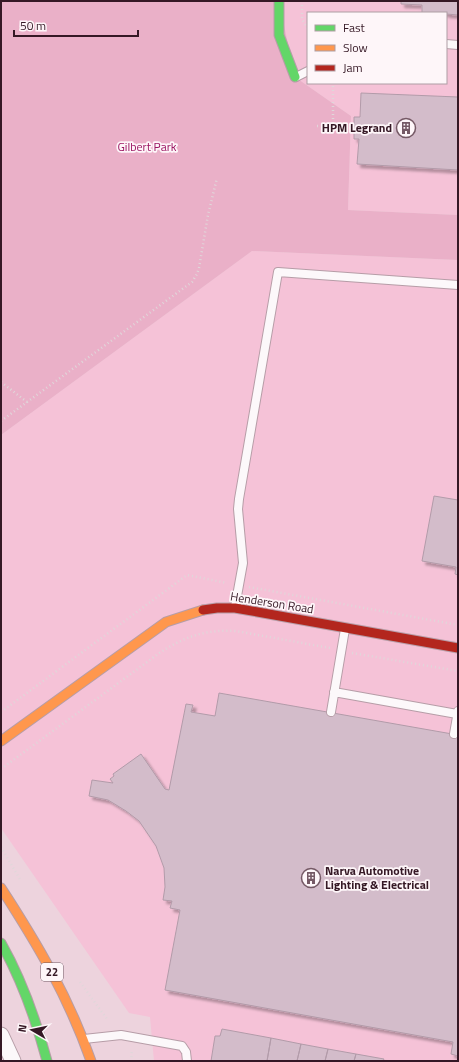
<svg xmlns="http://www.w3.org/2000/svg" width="459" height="1062" font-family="'Titillium Web',sans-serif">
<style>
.built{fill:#f5c2d7;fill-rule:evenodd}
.green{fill:#eab0c8}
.building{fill:#d3bcca;stroke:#b29ba9;filter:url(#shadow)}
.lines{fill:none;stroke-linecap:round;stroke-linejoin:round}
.lane-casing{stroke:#b69da7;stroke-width:10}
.street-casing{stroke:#b69da7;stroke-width:17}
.fast-casing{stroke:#b69da7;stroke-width:11}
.slow-casing{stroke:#b69da7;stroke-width:11}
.jam-casing{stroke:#b69da7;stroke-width:11}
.path{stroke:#e0d7da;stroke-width:2.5;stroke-dasharray:1 3;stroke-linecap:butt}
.lane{stroke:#fcf8fa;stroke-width:8}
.street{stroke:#fcf8fa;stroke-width:15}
.fast{stroke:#63d668;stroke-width:9}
.slow{stroke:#ff974d;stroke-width:9}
.jam{stroke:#b3261e;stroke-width:9}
.labels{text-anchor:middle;stroke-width:3.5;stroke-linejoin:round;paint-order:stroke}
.shield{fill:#fef6f9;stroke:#715b65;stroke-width:1}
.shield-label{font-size:11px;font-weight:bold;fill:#351825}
.poi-label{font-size:12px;font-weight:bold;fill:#351825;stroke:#fef6f9;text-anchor:end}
.park-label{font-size:12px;fill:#9a1361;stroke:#fef6f9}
.street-label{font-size:12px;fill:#351825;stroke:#fef6f9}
</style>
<defs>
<filter id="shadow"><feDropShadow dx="3.5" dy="3.5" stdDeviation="1" flood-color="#0004"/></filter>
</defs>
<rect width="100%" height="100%" fill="#edd3dd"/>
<path class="built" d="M279 1H458V215L348 210 351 116 295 77ZM308 13H446V83H308Z
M252 251 458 260V1061H154L150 1017 129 1013 1 828V435Z"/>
<path class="green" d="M1 1H279L295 77 351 116 348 210 458 215V260L252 251 1 435Z"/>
<path class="building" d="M401 1H458V15L446 14V13H422V5L401 4Z
M361 93 458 97V170L357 164 359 139H354V117H360Z
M434 496 458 500V575L455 574 456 567 422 561Z
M219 693 458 735V1056L451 1054 453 1042 165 990 180 910 170 908 172 901 163 900 165 887 164 868 156 846 139 821 126 811 108 800 89 796 92 780 113 783 110 779 114 776 113 774 141 754 165 789 169 790 186 704 193 705 191 712 215 716Z
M222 1029 271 1038 267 1061H211L215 1036H220Z
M271 1038 301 1044 297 1061H267Z
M301 1044 328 1049 325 1061H297Z
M328 1049 356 1054 354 1061H325Z
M356 1054 384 1059 383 1061H354Z"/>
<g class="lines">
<g class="lane-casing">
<path id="lane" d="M446 44 458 45
M296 77 308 71
M235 607 243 563 238 509 239 499 278 272 458 285
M334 692 457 714
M331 712 345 629
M454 734 458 711
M84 1039 121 1035 182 1046 186 1052 187 1061"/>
</g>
<g class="street-casing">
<path id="street" d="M1 1035 13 1061"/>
</g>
<g class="fast-casing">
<path id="fast" d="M279 1V35L295 77
M1 943C22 980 36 1020 47 1061"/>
</g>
<g class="slow-casing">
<path id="slow" d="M1 741 166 622 203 610
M1 888C38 945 68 996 91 1061"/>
</g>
<g class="jam-casing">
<path id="jam" d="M203 610 217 608H235L458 648"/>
</g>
<path class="path" d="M302 1V19L308 29
M317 126 333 127V83
M1 382 27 402
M1 421 192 282 197 274 199 268 208 215 217 178
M249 587 458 625
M352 653 458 671
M1 712 187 575 227 583
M1 769 158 654C183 637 206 629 236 631L330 648
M1 847 21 881
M80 982 107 1019
M131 1061 132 1050"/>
<use href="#lane" class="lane"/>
<use href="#street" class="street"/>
<use href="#fast" class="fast"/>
<use href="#slow" class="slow"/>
<use href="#jam" class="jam"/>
</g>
<defs>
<g id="building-ring" transform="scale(1)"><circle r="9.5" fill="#fef6f9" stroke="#755965" stroke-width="1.5"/><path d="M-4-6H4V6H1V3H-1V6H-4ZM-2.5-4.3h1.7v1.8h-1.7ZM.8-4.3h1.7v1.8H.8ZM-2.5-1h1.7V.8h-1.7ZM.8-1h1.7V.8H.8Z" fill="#755965"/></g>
</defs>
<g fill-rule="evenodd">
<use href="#building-ring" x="406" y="128"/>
<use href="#building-ring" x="311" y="878"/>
</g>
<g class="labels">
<rect class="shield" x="41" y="963" width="22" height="18" rx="3"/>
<g class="shield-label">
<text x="52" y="976">22</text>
</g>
<g class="poi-label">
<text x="392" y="132">HPM Legrand</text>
<text x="325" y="875" text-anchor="start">Narva Automotive<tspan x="325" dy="14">Lighting &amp; Electrical</tspan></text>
</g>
<g class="park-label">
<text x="147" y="151">Gilbert Park</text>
</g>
<g class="street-label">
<text transform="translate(272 603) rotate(9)" y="4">Henderson Road</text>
</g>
</g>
<rect width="459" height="1062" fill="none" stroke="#351825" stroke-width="4"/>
<rect x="307" y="12" width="140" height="72" fill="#fef6f9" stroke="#ae9da4"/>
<rect x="315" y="25" width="20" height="6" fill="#63d668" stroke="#ae9da4"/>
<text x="343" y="32" font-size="12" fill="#351825">Fast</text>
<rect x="315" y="45" width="20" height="6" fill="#ff974d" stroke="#ae9da4"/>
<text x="343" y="52" font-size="12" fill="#351825">Slow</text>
<rect x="315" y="65" width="20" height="6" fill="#b3261e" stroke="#ae9da4"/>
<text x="343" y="72" font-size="12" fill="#351825">Jam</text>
<g transform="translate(32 1030) rotate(279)" stroke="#fef6f9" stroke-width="3" paint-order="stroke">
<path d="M0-3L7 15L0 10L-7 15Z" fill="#351825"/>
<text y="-6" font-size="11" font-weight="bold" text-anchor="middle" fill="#351825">N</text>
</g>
<path d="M14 30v6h124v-6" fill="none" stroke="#351825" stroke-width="2"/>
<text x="20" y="30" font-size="12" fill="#351825" stroke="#fef6f9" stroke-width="3" paint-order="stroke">50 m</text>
</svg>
